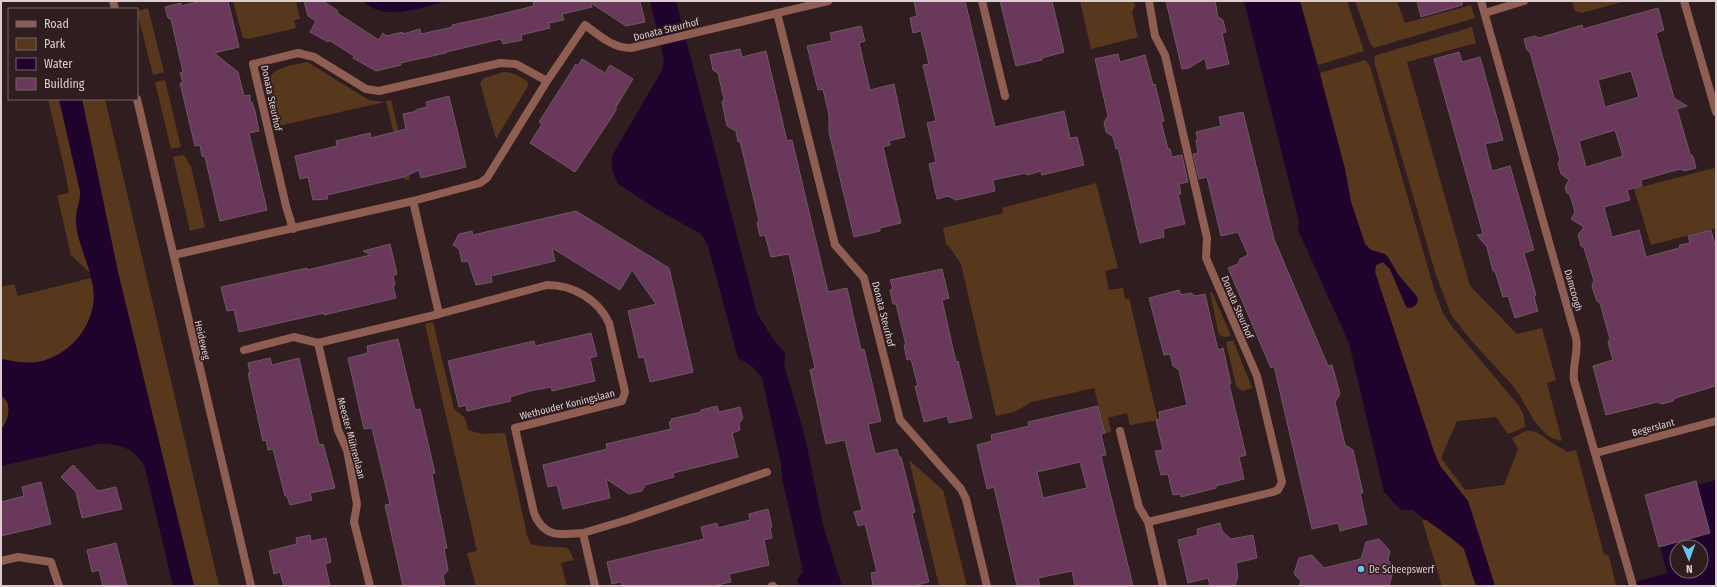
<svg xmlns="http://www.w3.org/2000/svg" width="1717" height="587" font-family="'Fira Sans Condensed',sans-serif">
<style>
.green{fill:#58381c}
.water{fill:#20032d;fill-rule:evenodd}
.building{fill:#6a385a;stroke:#6c5a65;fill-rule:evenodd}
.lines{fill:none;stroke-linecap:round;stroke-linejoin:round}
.minor{stroke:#8e5e53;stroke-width:8}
.tertiary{stroke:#8e5e53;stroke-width:8}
.poi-dot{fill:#6bc3f2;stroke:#2f1d20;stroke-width:1.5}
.labels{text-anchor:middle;stroke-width:3.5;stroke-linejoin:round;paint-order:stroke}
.street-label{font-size:10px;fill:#dcced0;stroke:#2f1d20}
.poi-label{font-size:10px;fill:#dcced0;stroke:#2f1d20;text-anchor:start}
</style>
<rect width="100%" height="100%" fill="#2f1d20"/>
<path class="green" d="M233 1H296L300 19 294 20 296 28 249 39 243 38Z
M1080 1H1134L1135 6 1132 12 1138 37 1091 49Z
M1300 1H1347L1364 51 1318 65Z
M1355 1H1397L1405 23 1471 5 1475 18 1374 48 1370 43Z
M1572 1H1625L1582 13 1575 11Z
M148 8 164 72 153 75 137 11Z
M1472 27 1476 43 1407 62 1470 286 1517 334 1542 328 1556 380 1547 383 1562 441 1554 439 1547 435 1535 422 1520 396 1512 385 1470 339 1451 315 1436 275 1375 65 1374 57 1377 55Z
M1365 60 1370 66 1434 289 1443 313 1450 324 1519 406 1524 416 1525 427 1508 434 1496 417 1457 421 1441 458 1465 490 1504 485 1518 449 1512 438C1517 436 1522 432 1527 431 1538 428 1552 446 1564 449L1566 452 1576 450 1604 554 1609 556 1616 586H1495L1468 501 1440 466 1434 452 1375 272 1376 265 1383 262 1390 269 1405 305 1412 308C1417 304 1418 302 1417 296L1380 253 1371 250 1365 244 1351 202 1345 169 1320 73Z
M307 62 369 100 385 102 278 126 267 85C270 66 292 66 307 62Z
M504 72C513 72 521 77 528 82V86L496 139 480 83 484 78Z
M165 80 181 147 171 149 155 82Z
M48 99H59L80 191C81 200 76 208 76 217 77 233 85 257 90 273L71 255 57 195 69 193 64 167Z
M82 99H105L219 586H194L118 272Z
M391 100 410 179 405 180 386 101Z
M184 155 191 167 205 227 190 231 173 157Z
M1714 168 1716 176V228L1651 245 1634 189Z
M1096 183 1118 268 1105 271 1109 290 1123 288 1125 299 1129 298 1158 420 1130 425 1127 413 1108 418 1111 432 1106 433 1094 388 1032 402 1014 412 996 416 961 264 951 249 946 244 943 228 1003 213 1002 208Z
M91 278C93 285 94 293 94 300 93 329 66 357 38 362 25 364 13 361 1 359V287L14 284 18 296Z
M1212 292 1231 336 1225 337 1219 335 1210 293Z
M433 322 454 409 465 418 468 430 482 434 505 433 527 535 531 544C543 548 555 546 568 548L574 560 561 563 567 586H476L467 553 477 551 425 324Z
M1233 340 1252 388 1242 391 1236 386 1226 342Z
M1 395C3 397 6 400 7 402 11 411 7 423 1 429Z
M909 460 943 490 967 586H939Z
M1422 520H1428L1464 549 1476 586H1442Z"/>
<path class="water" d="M363 1H447C421 7 385 23 363 1Z
M650 1H676L757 313 773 339 785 353 784 364 805 437 823 525 842 586H799L797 580 803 571 782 478 781 464 762 378 753 367 738 358 708 246 701 234 658 210 618 184 612 170V156L662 70 664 60Z
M1244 1H1300L1345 169 1351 202 1365 244 1371 250 1385 254 1388 257 1399 276 1418 299C1418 305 1413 308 1407 308L1390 269 1383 262 1376 265 1375 272 1434 452 1440 466 1468 501 1495 586H1476L1464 549 1456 541 1412 510H1401L1384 492 1349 343 1298 230 1299 222Z
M59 99H82L118 272 194 586H173L145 468C136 449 120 443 99 444L1 466V429C7 423 11 411 7 402 6 400 3 397 1 395V359C13 361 25 364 37 362 71 357 99 321 93 286 90 265 78 245 76 224 75 213 81 202 80 191Z
M1716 480V586H1622L1667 573 1660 546 1697 485ZM1677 547H1701V571H1677Z"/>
<path class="building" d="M202 1H228L239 47 214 53 238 72 244 96 250 95V102H252L255 111 259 131 249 133 267 210 220 221 205 157 202 156 200 145 195 146 180 83H183L180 73 183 72 171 19 168 18 165 7 181 3V6Z
M304 1H323L338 11 337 13 379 40 383 33 386 36 403 32V34L420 29 421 34 453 27 452 25 485 18 534 6 533 1H640L645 22 626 26 591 3 592 7 562 14 564 20 549 23 550 28 521 35 522 40 503 44 501 39 446 52V53L400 63 401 65 376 71 353 58 354 56 329 40 328 42 310 32 316 21 308 16Z
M914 1H965L995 127 1064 111 1070 138 1077 137 1084 165 1042 175 1041 171 1027 175 1026 173 993 180 995 191 956 200 948 196 937 199 929 164 936 162 927 123 936 121 923 65 929 64 921 31 913 33 910 18 917 16Z
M1000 1H1052L1064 52 1042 58V60L1016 66Z
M1166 1H1215L1218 17 1223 20 1226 32 1222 33 1229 64 1207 69 1205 58 1189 68 1182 69Z
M1417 1H1462V5L1421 17Z
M1658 8 1664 30 1656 33 1674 98 1687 106 1677 109 1690 154 1693 156 1696 168 1684 171 1680 169 1641 180 1642 186 1627 190 1630 200 1604 207 1612 237 1639 230 1646 257 1679 248 1680 245 1690 243 1688 236 1711 230 1716 249V386L1675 398 1673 401 1662 404 1657 402 1606 415 1593 366 1613 360 1608 342 1610 339 1600 303 1597 301 1593 290 1592 285 1594 281 1584 248 1581 246 1578 235 1584 227 1571 219 1575 212 1570 195 1567 193 1565 187 1569 180 1561 174 1558 163 1560 160 1530 52 1527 50 1524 39 1535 36 1539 38 1582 25 1583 29ZM1631 71 1639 97 1605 107 1598 80ZM1615 130 1623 156 1586 167 1579 141Z
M861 26 865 41 859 43 870 90 894 84 905 137 889 141 890 145 883 147 901 223 880 228V231L854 237 829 132V115L823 89 818 90 807 46 832 41 830 33Z
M740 49 742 57 766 51 787 141 792 140 828 292 847 288 861 350 864 349 881 421 868 424 875 454 897 449 899 457H901L915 512 912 513 929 582 912 586H873L871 573 877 572 865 524 858 526 854 512 862 510 845 440 826 444 810 370 815 368 789 254 771 257 765 235 760 236 757 222 759 221 740 141 738 142 736 131 727 126 722 102 724 99 718 73 713 70 710 55Z
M1459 52 1462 62 1480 57 1503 140 1485 144 1492 171 1510 166 1534 250 1524 253 1536 295 1534 297 1538 311 1515 318 1508 296 1503 297 1495 271H1493L1487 247 1477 235 1483 234 1434 59Z
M1118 54 1120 62 1145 55 1153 85 1155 84 1164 121 1161 122 1168 149H1170L1172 157 1182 155 1188 182 1179 184 1181 194H1178L1185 224 1163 229 1164 237 1140 243 1118 148 1116 149 1113 137 1106 132 1104 122 1108 116 1095 59Z
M582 59 605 73 610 65 633 79 616 107V110L611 118 575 172 530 143 542 124 539 122 576 64 578 66Z
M449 96 466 167 421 178 419 170 404 177 327 195 328 199 313 200 308 177 300 179 295 156 337 146 336 141 370 133 371 138 406 129 403 114 413 112 418 109 427 107 426 102Z
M1243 112 1274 239 1328 366 1332 365 1340 394 1335 402 1345 445 1353 450 1363 493H1360L1367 524 1340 531 1338 523 1312 529 1274 366 1271 368 1228 268 1238 264 1240 259 1248 255 1238 232 1221 236 1207 177 1199 179 1193 154 1198 153 1196 140H1198L1196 132 1221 126 1219 117Z
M576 211 669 268 693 372 650 382 644 357 639 358 628 311 656 304 632 270 620 290 552 248 555 261 491 276 492 282 476 285 468 261 462 262 459 249 453 245 459 234 472 231 473 235Z
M390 244 397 274 393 276 395 285 393 286 396 298 324 315V313L239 332 234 310 227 311 221 287 307 268V270L371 255 363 251Z
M942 269 949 298 942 300 956 362 958 361 972 418 949 423 947 416 924 422 915 386H918L911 359 907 360 904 345H906L896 304H893L890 290 893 289 890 280Z
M1179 290 1181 295 1191 293 1195 296 1205 294 1218 350 1223 348 1231 384H1229L1246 455 1239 457 1244 479 1216 486V488L1181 497 1180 494 1173 495 1168 474 1161 475 1155 451 1163 450 1156 420 1160 419 1159 412 1187 405 1179 370 1173 366 1170 354 1164 355 1149 298Z
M591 333 597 356 590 358 595 381 552 391 551 387 530 391 510 397 511 401 467 411 466 405 459 407 448 361 534 341 535 346Z
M398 339 415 410 420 409 435 473 432 474 433 480 447 548 444 549 448 570 443 576 445 586H403L385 505 390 504 372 428 364 429 348 358 368 353 367 346Z
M270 358 272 365 299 358 319 445 323 444 335 488 310 493 312 500 290 505 287 496H285L273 449 268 450 266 440 263 441 248 373H250L248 363Z
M717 406 719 412 740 407 743 418 739 424 740 430 732 433 738 457 673 473 674 477 645 485 642 491 629 494 606 479 610 498 563 509 557 485 548 487 543 465 607 449 606 444 671 429 669 422 672 421 671 419 701 412V410Z
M1098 406 1105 433 1101 434 1106 455 1101 456 1133 586H1075L1072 571 1038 578 1040 586H1017L994 487 987 489 977 445 992 441 991 435 1029 426 1028 422ZM1080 462 1087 488 1043 498 1037 472Z
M73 465 98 491 116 487 122 509 82 518 76 492 61 477Z
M1696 481 1710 533 1659 547 1645 495Z
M41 482 51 524 1 536V502L24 496 22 487Z
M768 509 772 527H770L772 538 764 540 769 565 729 574 731 582 713 586H622L621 582 612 584 607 562 704 539 701 527 717 523 718 528 750 520 749 514Z
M1220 523 1222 531 1231 539 1253 535 1257 558 1236 563 1238 576 1235 586H1210L1208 578 1188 583 1178 540 1198 535 1197 529Z
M310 535 311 541 326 538 331 562 325 564 330 586H284L280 572 274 574 269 551 297 544 296 538Z
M1379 539 1390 551 1388 560 1394 568 1389 586H1299L1301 581 1294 574 1299 558 1312 555 1324 568 1361 559 1366 542Z
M116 543 127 586H103L99 570 92 572 87 550Z"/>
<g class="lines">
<path class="minor" d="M982 1 1005 96
M1481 1 1576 338C1579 352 1572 365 1574 380L1633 586
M1684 1 1716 112
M777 13 835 245 864 278 900 420 961 489 966 499 987 586
M1485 13 1524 1
M293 229 286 206 253 64 298 53 314 57 366 89 379 91 500 63 516 64 547 81
M174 255 413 201 480 183 487 178 547 81 585 25C599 35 612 48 631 48L828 1
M439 314 547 285C573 285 598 299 609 323L625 392 622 401 515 428 534 513C544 538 560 535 583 533L595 586
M244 350 294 337 318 343
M1120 431 1139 507 1148 522 1163 586
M1596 453 1716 421
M1148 522 1273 492 1278 490 1282 482 1257 376 1206 258 1207 238 1165 55 1155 36 1149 1
M583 533 627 520 767 472
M1 561 18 557 51 562 59 586
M370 586 354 522 357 504 347 450 338 430 318 343 439 314 413 201
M772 586H773"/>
<path class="tertiary" d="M113 1 115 9
M137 99 251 586"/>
</g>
<circle class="poi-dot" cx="1361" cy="569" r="4"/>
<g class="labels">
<g class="street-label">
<text transform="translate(666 29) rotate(-14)" y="4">Donata Steurhof</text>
<text transform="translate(272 98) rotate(78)" y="4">Donata Steurhof</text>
<text transform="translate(1574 290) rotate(74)" y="4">Damcoogh</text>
<text transform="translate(1238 307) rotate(67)" y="4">Donata Steurhof</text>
<text transform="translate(884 314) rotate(76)" y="4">Donata Steurhof</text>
<text transform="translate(203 340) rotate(77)" y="4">Heideweg</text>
<text transform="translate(567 404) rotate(-14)" y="4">Wethouder Koningslaan</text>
<text transform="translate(1653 427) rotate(-15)" y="4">Begerslant</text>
<text transform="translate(352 438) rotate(75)" y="4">Meester Mührenlaan</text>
</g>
<g class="poi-label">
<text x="1369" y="573">De Scheepswerf</text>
</g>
</g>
<rect width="1717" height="587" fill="none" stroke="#dcced0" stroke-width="4"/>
<rect x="8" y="8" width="130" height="92" fill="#2f1d20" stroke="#746466"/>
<rect x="16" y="21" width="20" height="6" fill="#8e5e53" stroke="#746466"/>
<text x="44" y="28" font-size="12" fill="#dcced0">Road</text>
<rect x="16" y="38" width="20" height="12" fill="#58381c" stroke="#746466"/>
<text x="44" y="48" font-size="12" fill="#dcced0">Park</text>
<rect x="16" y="58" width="20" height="12" fill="#20032d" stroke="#746466"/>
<text x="44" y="68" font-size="12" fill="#dcced0">Water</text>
<rect x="16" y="78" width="20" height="12" fill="#6a385a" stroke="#746466"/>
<text x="44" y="88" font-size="12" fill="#dcced0">Building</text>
<g transform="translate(1689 559) rotate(178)"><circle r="19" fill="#2f1d20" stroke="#746466"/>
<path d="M0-3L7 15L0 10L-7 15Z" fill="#6bc3f2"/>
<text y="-6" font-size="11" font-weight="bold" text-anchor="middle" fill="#dcced0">N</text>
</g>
</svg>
